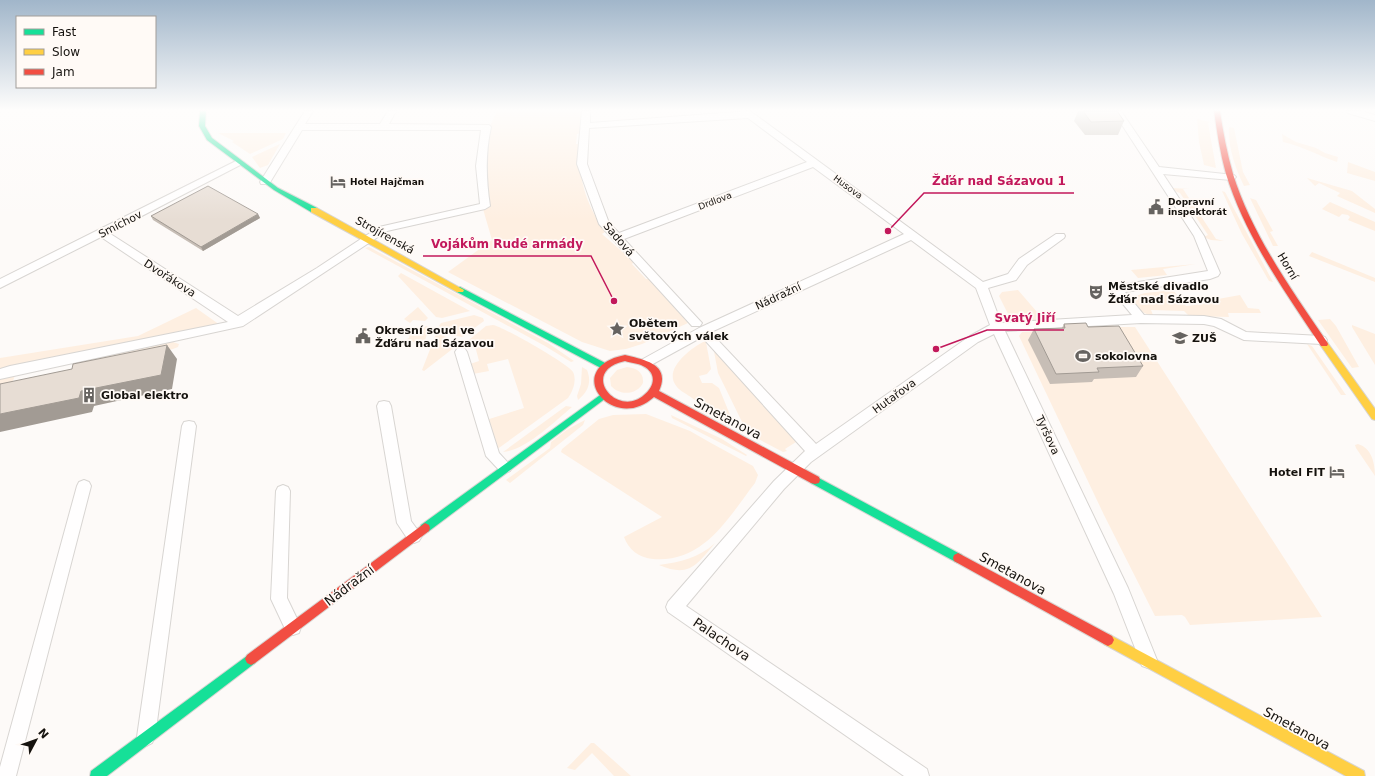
<svg xmlns="http://www.w3.org/2000/svg" width="1375" height="776" font-family="'DejaVu Sans',sans-serif">
<style>
.green{fill:#feefe1}
.lines{fill:none;stroke-linecap:round;stroke-linejoin:round}
.street-casing{stroke:#d8d5d2;stroke-width:2}
.fast-casing{stroke:#d8d5d2;stroke-width:2}
.slow-casing{stroke:#d8d5d2;stroke-width:2}
.jam-casing{stroke:#d8d5d2;stroke-width:2}
.street{fill:#fffefe;fill-rule:evenodd}
.fast{fill:#16e098;fill-rule:evenodd}
.slow{fill:#ffcf43;fill-rule:evenodd}
.jam{fill:#f24e42;fill-rule:evenodd}
.wall{fill:#c7beb6}
.shaded-wall{fill:#a29b94}
.building{fill:#e7ddd4;stroke:#a29b94}
.labels{text-anchor:middle;stroke-width:3.5;stroke-linejoin:round;paint-order:stroke}
.far-poi-label{font-size:9px;font-weight:bold;fill:#15120e;stroke:#fffaf6;text-anchor:start}
.far-street-label{font-size:9px;fill:#15120e;stroke:#fffaf6}
.street-label{font-size:11px;fill:#15120e;stroke:#fffaf6}
.poi-label{font-size:11px;font-weight:bold;fill:#15120e;stroke:#fffaf6;text-anchor:start}
.near-street-label{font-size:13px;fill:#15120e;stroke:#fffaf6}
.leader{fill:none;stroke:#c2185b;stroke-width:1.5}
.callout-dot{fill:#c2185b;stroke:#fffaf6;stroke-width:1.5}
.callout-label{font-size:12px;text-anchor:middle;font-weight:bold;fill:#c2185b;stroke:#fffaf6;stroke-width:3.5;stroke-linejoin:round;paint-order:stroke}
</style>
<rect width="100%" height="100%" fill="#fdfaf8"/>
<path class="green" d="M497 111H582L581 133 577 134 576 144H579C579 180 585 202 605 232L602 234 634 262 632 264 646 279H649L688 323 642 344 626 349 610 351 582 342 448 272 492 240 483 209 488 130Z
M1197 119 1210 122 1208 123 1216 168 1204 165 1199 142Z
M1229 127 1234 128 1243 172 1250 185 1244 186C1235 168 1228 147 1229 127Z
M218 133H286L283 139 250 154 232 142 234 141Z
M1282 134 1296 142 1316 148 1325 153 1338 157 1337 162C1319 156 1302 146 1283 142Z
M280 144 268 165 260 168 252 157Z
M1348 162 1375 172V181L1347 173Z
M1307 178 1352 191 1375 209V213L1337 196 1340 193 1319 183 1315 186Z
M1172 188 1190 189H1183L1216 239 1224 241 1211 240 1203 237 1208 235 1180 193 1172 190Z
M1222 191 1225 192 1273 282 1269 281 1242 234Z
M1250 198 1256 200 1273 231 1270 232 1278 246H1273Z
M1330 202 1375 222V231L1348 220 1350 217 1348 215 1342 214 1339 217 1322 209Z
M369 247 548 343 574 361 571 362 545 346 365 248Z
M1312 252 1375 278V282L1309 256Z
M1196 264 1163 269 1167 275 1138 278 1131 270Z
M401 273 470 311 442 318 436 317 398 276Z
M1018 290 1037 312 1052 311 1057 319 1017 321 1010 318 999 296 1002 292Z
M1173 290 1186 306 1221 302 1218 299 1240 295 1248 308 1259 309 1261 313H1228L1229 317 1189 316 1184 311 1151 310 1153 315C1144 315 1137 309 1134 301L1135 296 1145 293Z
M418 307 428 318 425 321 413 320 410 323 404 319Z
M196 308 220 325 19 364 0 370V358L138 336Z
M474 315 483 318 484 321 462 337 452 335 439 326 441 323Z
M1330 319 1336 326 1359 367 1352 368 1318 320Z
M1111 324 1116 327H1135L1322 617 1190 625 1185 617 1182 615 1155 616 1104 515 1019 336 1022 332 1089 329 1091 326Z
M493 325C504 327 568 364 573 372 577 380 573 391 568 398L496 450 486 420 524 408 508 359 487 364 489 371 473 374 470 364 479 361 475 346 466 348 464 344 486 326Z
M1352 325 1375 334V365L1352 327Z
M426 326 429 327 424 344 416 343 407 339 409 338 410 332H415L417 329 422 330Z
M436 334C442 333 453 340 455 347L424 371 422 370Z
M173 342 179 344 178 347 173 349 109 362 73 366 74 363 15 375 13 381 0 387V378L13 373Z
M703 342H706L711 369 707 374 699 376 702 383H712L719 388 735 427C720 418 706 408 692 398 687 394 680 391 677 387 662 370 690 349 703 342Z
M1307 344 1312 346 1346 395H1341Z
M713 346 798 443 796 442 785 449 787 451 783 452 749 434 745 428 718 373Z
M582 367 587 370C592 382 588 392 578 400L577 396 581 384Z
M627 367C636 368 644 372 643 383 637 395 620 396 611 386L610 378 617 370Z
M566 406 572 407C554 422 526 450 503 452Z
M646 414 690 431 711 443 753 466 758 475 755 483C728 518 704 563 653 559 639 558 628 549 624 537L662 517 561 452 562 449 599 419 613 415Z
M671 415 722 439 747 455 746 456 672 418Z
M585 420 583 425 510 483 506 480 550 448 551 442 568 429Z
M1358 444C1372 448 1375 464 1375 476L1356 448 1355 445Z
M715 543C697 565 689 578 659 565 680 562 699 558 715 543Z
M591 743H594L631 776H614L592 753 575 770 567 768Z"/>
<g class="lines">
<g class="street-casing">
<path id="street" d="M305 111H313L305 124H380L388 111H396L389 124 489 125 491 127C485 154 486 179 490 206L485 209 387 231 243 326 0 379V369L10 366 228 322 101 237 0 288V279L236 161 239 160 244 163 109 233 238 316 317 268 379 227 480 204 476 166 481 130H302L269 184H261L260 182Z
M582 111H590V123L750 111 983 282 1008 274 1019 259 1056 234H1064L1065 236 1064 238 1027 265 1016 280 988 288 1001 323 1132 315 1113 292 1111 289 1113 286 1208 271 1194 236 1113 111H1121L1159 167 1234 175 1236 177 1234 179 1231 180 1163 174 1204 236 1220 273 1218 276 1210 279 1125 292 1144 315 1204 316 1221 319 1246 332 1321 336 1325 337 1327 340 1325 343 1321 344 1244 340 1214 326 1204 324 1141 323 1005 331 1128 588 1157 660 1154 666 1148 668 1142 666 1114 594 994 334 978 342 811 462 784 489 686 606 927 769 929 776H904L668 612 666 607 668 602 774 481 805 451 702 337 651 365H643L641 362 643 359 699 328 904 234 813 167 624 239 702 323 700 326H692L599 224 577 164ZM748 118 807 162 619 233 609 223 587 164 589 128ZM911 240 976 288 990 325 970 336 816 444 712 334 709 333Z
M1347 111H1361L1375 115V121L1348 113Z
M461 347 465 349 467 352 499 453 512 467 510 471 505 473 500 471 486 456 455 352 457 349Z
M384 401 389 402 391 406 411 521 422 536 419 541 414 543 409 541 397 523 377 406 379 402Z
M189 421 194 422 196 426 155 737 152 743 146 746 140 743 137 737 182 426 184 422Z
M84 480 89 482 91 486 16 776H0V767L77 486 79 482Z
M283 485 288 487 290 491 287 598 301 627 299 633 293 635 287 633 271 599 276 491 278 487Z"/>
</g>
<g class="fast-casing">
<path id="fast" d="M200 111H206L205 126 212 138 278 188 317 208V212H311L274 190 207 140 199 126Z
M460 287 607 364 608 366 607 368H601L457 292 456 290 457 288Z
M603 393 606 394 608 396 606 398 429 531 425 533 421 531 420 528 421 525Z
M815 476 962 555 963 558 962 561 958 563 954 561 811 483 810 480 811 477Z
M251 653 255 655 257 659 255 663 107 776H90L91 771Z"/>
</g>
<g class="slow-casing">
<path id="slow" d="M311 208H317L464 290 463 292H457L311 212Z
M1324 341 1327 342 1375 409V420L1372 419 1321 346 1320 344 1321 342Z
M1108 634 1364 771 1365 776H1346L1104 644 1102 640 1104 636Z"/>
</g>
<g class="jam-casing">
<path id="jam" d="M1214 111H1220C1223 132 1227 153 1233 174 1252 235 1291 289 1327 342L1328 344 1327 346H1321C1285 292 1245 236 1226 174 1220 153 1217 132 1214 111Z
M625 355C645 360 671 364 659 391L819 477 820 480 819 483 815 484 811 483 654 397C612 435 560 368 625 355ZM625 361C631 363 638 363 643 366 657 373 655 386 644 395 617 419 578 371 625 361Z
M425 523 429 525 430 528 429 531 255 663 251 665 247 663 245 659 247 655Z
M958 553 1112 636 1114 640 1112 644 1108 646 1104 644 954 561 953 558 954 555Z"/>
</g>
<use href="#street" class="street"/>
<use href="#fast" class="fast"/>
<use href="#slow" class="slow"/>
<use href="#jam" class="jam"/>
</g>
<path class="wall" d="M1078 111H1117L1124 121 1118 135H1085L1074 121Z
M258 214 260 218 203 251 153 220 151 216Z
M1064 324 1088 327 1143 366 1136 377 1094 379 1092 382 1050 384 1028 340 1034 329 1062 328Z"/>
<path class="shaded-wall" d="M258 214 260 218 203 251 201 247Z
M167 345 177 359 172 389 94 406 92 412 0 432V414L81 391Z"/>
<path class="building" d="M1083 111H1117L1124 121 1091 122Z
M208 186 258 214 201 247 151 216Z
M1086 323 1088 327 1119 326 1143 366 1097 368 1099 372 1056 374 1034 329 1065 328 1064 324Z
M167 345 161 375 81 391 79 398 0 414V384L72 369 73 364Z"/>
<linearGradient id="sky" x2="0" y2="1"><stop stop-color="#a1b6ca"/><stop offset="0.5" stop-color="#fefdfc"/><stop offset="1" stop-color="#fefdfc" stop-opacity="0"/></linearGradient>
<rect width="1375" height="220" fill="url(#sky)"/>
<defs>
<g id="hotel-bare" transform="scale(1.2)"><path d="M-6-4.5h1.5V1H6V5H4.5V3h-9V5H-6ZM-4 0a1.8 1.8 0 1 1 3.6 0ZM.5 0V-2.5h3Q6-2.5 6 0Z" fill="#666360" stroke="#fffaf6" stroke-width="2.5" paint-order="stroke"/></g>
<g id="civic-bare" transform="scale(1.2)"><path d="M-.6-6.5H3V-4.5H.6V-3L4-1V1h2V6H-6V1h2V-1L-.6-3ZM-1.2 2.5V6h2.4V2.5Z" fill="#666360" stroke="#fffaf6" stroke-width="2.5" paint-order="stroke"/></g>
<g id="theatre-bare" transform="scale(1.2)"><path d="M-5-5.5Q0-4 5-5.5V0Q5 5 0 6Q-5 5-5 0ZM-3.3-2.5H-1v1.5H-3.3ZM1-2.5H3.3v1.5H1ZM-2.8 1Q0 5.5 2.8 1Z" fill="#666360" stroke="#fffaf6" stroke-width="2.5" paint-order="stroke"/></g>
<g id="sight-bare" transform="scale(1.2)"><path d="M0-6L1.8-2.2L6-1.7L2.9 1.2L3.7 5.4L0 3.3L-3.7 5.4L-2.9 1.2L-6-1.7L-1.8-2.2Z" fill="#666360" stroke="#fffaf6" stroke-width="2.5" paint-order="stroke"/></g>
<g id="school-bare" transform="scale(1.2)"><path d="M0-5L7-2L0 1L-7-2ZM-4 1L0 2.5L4 1V4Q0 6-4 4Z" fill="#666360" stroke="#fffaf6" stroke-width="2.5" paint-order="stroke"/></g>
<g id="stadium-bare" transform="scale(1.2)"><path d="M0-5a6.5 5 0 1 0 0 10a6.5 5 0 1 0 0-10ZM-3.5-1.8h7v3.6h-7Z" fill="#666360" stroke="#fffaf6" stroke-width="2.5" paint-order="stroke"/></g>
<g id="building-bare" transform="scale(1.2)"><path d="M-4-6H4V6H1V3H-1V6H-4ZM-2.5-4.3h1.7v1.8h-1.7ZM.8-4.3h1.7v1.8H.8ZM-2.5-1h1.7V.8h-1.7ZM.8-1h1.7V.8H.8Z" fill="#666360" stroke="#fffaf6" stroke-width="2.5" paint-order="stroke"/></g>
</defs>
<g fill-rule="evenodd">
<use href="#hotel-bare" x="338" y="182"/>
<use href="#civic-bare" x="1156" y="207"/>
<use href="#theatre-bare" x="1096" y="292"/>
<use href="#sight-bare" x="617" y="329"/>
<use href="#civic-bare" x="363" y="336"/>
<use href="#school-bare" x="1180" y="338"/>
<use href="#stadium-bare" x="1083" y="356"/>
<use href="#building-bare" x="89" y="395"/>
<use href="#hotel-bare" x="1337" y="472"/>
</g>
<g class="labels">
<g class="far-poi-label">
<text x="350" y="185">Hotel Hajčman</text>
<text x="1168" y="205">Dopravní<tspan x="1168" dy="10">inspektorát</tspan></text>
</g>
<g class="far-street-label">
<text transform="translate(848 187) rotate(36)" y="3">Husova</text>
<text transform="translate(715 201) rotate(-21)" y="3">Drdlova</text>
</g>
<g class="street-label">
<text transform="translate(120 224) rotate(-27)" y="4">Smíchov</text>
<text transform="translate(385 235) rotate(29)" y="4">Strojírenská</text>
<text transform="translate(619 239) rotate(50)" y="4">Sadová</text>
<text transform="translate(1288 266) rotate(59)" y="4">Horní</text>
<text transform="translate(170 278) rotate(33)" y="4">Dvořákova</text>
<text transform="translate(778 296) rotate(-25)" y="4">Nádražní</text>
<text transform="translate(894 396) rotate(-36)" y="4">Hutařova</text>
<text transform="translate(1048 435) rotate(65)" y="4">Tyršova</text>
</g>
<g class="poi-label">
<text x="1108" y="290">Městské divadlo<tspan x="1108" dy="13">Žďár nad Sázavou</tspan></text>
<text x="629" y="327">Obětem<tspan x="629" dy="13">světových válek</tspan></text>
<text x="375" y="334">Okresní soud ve<tspan x="375" dy="13">Žďáru nad Sázavou</tspan></text>
<text x="1192" y="342">ZUŠ</text>
<text x="1095" y="360">sokolovna</text>
<text x="101" y="399">Global elektro</text>
<text x="1325" y="476" text-anchor="end">Hotel FIT</text>
</g>
<g class="near-street-label">
<text transform="translate(728 418) rotate(28)" y="5">Smetanova</text>
<text transform="translate(1013 573) rotate(29)" y="5">Smetanova</text>
<text transform="translate(349 585) rotate(-37)" y="5">Nádražní</text>
<text transform="translate(722 639) rotate(34)" y="5">Palachova</text>
<text transform="translate(1297 728) rotate(29)" y="5">Smetanova</text>
</g>
</g>
<path class="leader" d="M888 231L924 193H1074M614 301L591 256H423M936 349L987 330H1064"/>
<g class="callout-dot">
<circle cx="888" cy="231" r="4"/>
<circle cx="614" cy="301" r="4"/>
<circle cx="936" cy="349" r="4"/>
</g>
<g class="callout-label">
<text x="999" y="185">Žďár nad Sázavou 1</text>
<text x="507" y="248">Vojákům Rudé armády</text>
<text x="1025" y="322">Svatý Jiří</text>
</g>
<rect x="16" y="16" width="140" height="72" fill="#fffaf6" stroke="#a19d99"/>
<rect x="24" y="29" width="20" height="6" fill="#16e098" stroke="#a19d99"/>
<text x="52" y="36" font-size="12" fill="#15120e">Fast</text>
<rect x="24" y="49" width="20" height="6" fill="#ffcf43" stroke="#a19d99"/>
<text x="52" y="56" font-size="12" fill="#15120e">Slow</text>
<rect x="24" y="69" width="20" height="6" fill="#f24e42" stroke="#a19d99"/>
<text x="52" y="76" font-size="12" fill="#15120e">Jam</text>
<g transform="translate(36 740) rotate(49)" stroke="#fffaf6" stroke-width="3" paint-order="stroke">
<path d="M0-3L7 15L0 10L-7 15Z" fill="#15120e"/>
<text y="-6" font-size="11" font-weight="bold" text-anchor="middle" fill="#15120e">N</text>
</g>
</svg>
